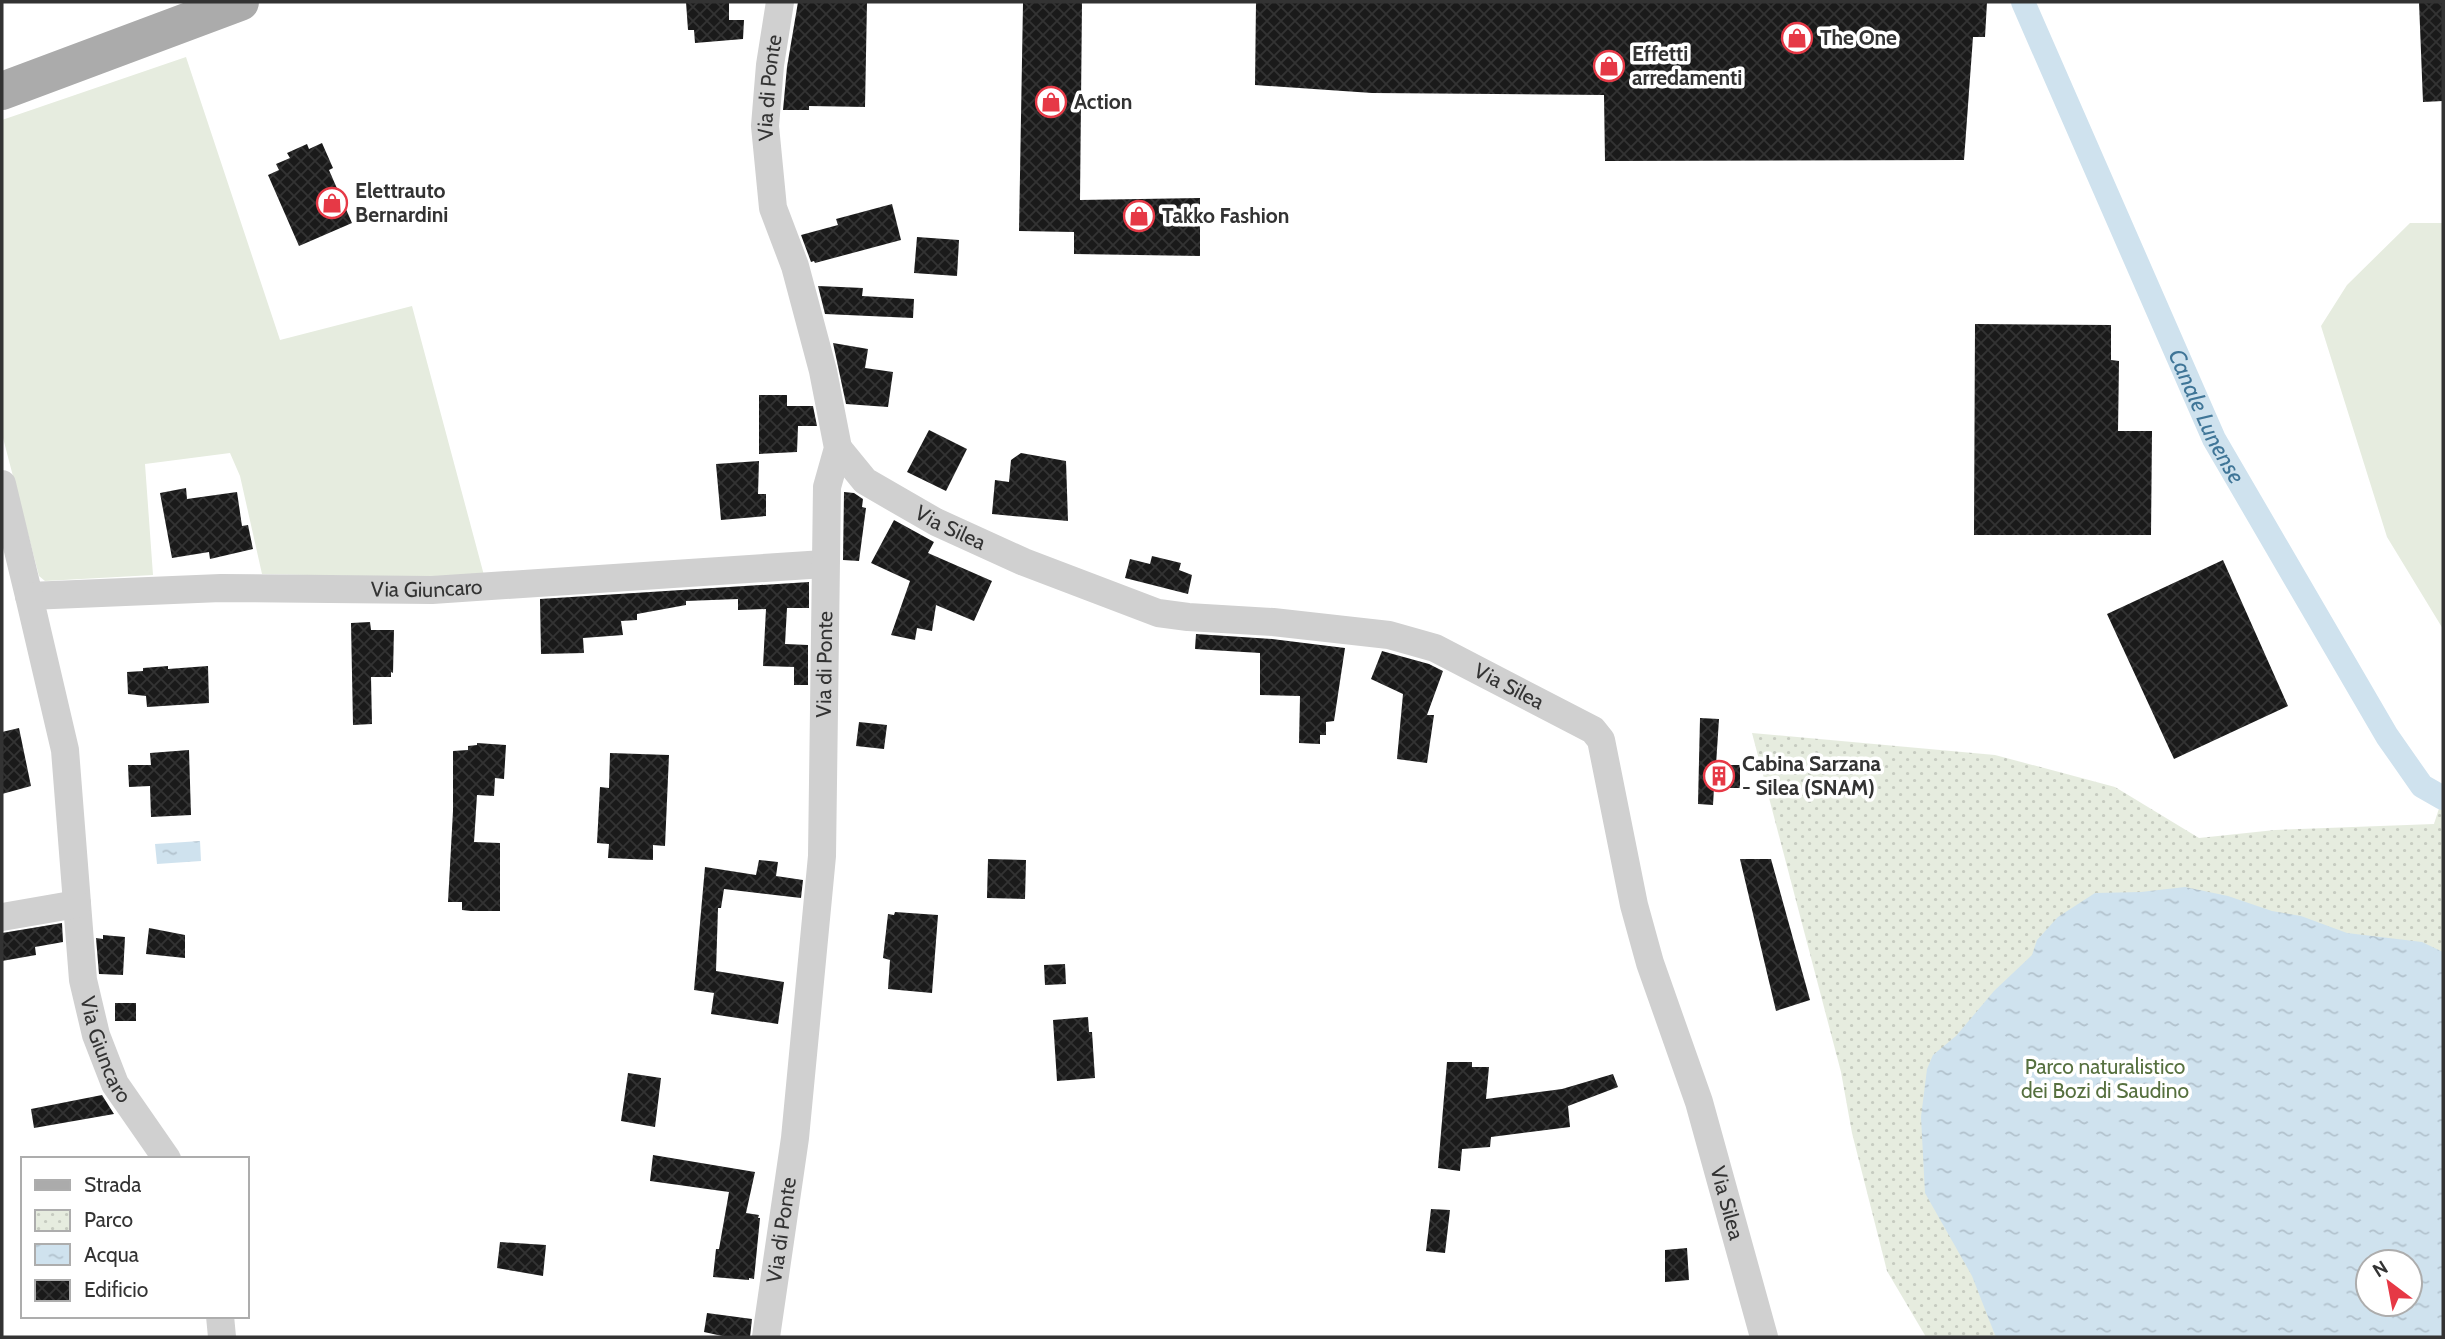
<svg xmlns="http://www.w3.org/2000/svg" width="2445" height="1339" font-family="Cabin,sans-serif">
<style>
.green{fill:#e6ecdf}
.park{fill:url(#park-dots);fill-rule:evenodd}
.water{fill:url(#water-ripples);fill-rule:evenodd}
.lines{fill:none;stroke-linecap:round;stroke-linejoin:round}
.canal{stroke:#cfe2ee;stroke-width:24}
.building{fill:url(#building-cross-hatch)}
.street{stroke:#d0d0d0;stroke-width:28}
.primary{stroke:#ababab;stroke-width:38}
.labels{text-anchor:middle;stroke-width:7;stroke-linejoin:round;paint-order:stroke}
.poi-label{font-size:21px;font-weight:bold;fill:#333;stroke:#fff;text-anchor:start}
.street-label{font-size:21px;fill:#333;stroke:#fff}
.park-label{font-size:21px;fill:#56703f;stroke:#fff}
.water-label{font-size:23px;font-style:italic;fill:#3f7597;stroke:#fff}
</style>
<defs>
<pattern id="park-dots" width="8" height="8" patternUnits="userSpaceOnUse" patternTransform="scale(1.75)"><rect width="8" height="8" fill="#e6ecdf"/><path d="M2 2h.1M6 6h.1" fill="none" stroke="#c6cbc0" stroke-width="1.8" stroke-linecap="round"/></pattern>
<pattern id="water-ripples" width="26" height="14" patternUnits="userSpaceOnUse" patternTransform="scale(1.75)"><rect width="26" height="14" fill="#cfe2ee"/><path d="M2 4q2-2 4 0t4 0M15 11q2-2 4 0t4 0" fill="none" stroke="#b2c2cd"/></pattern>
<pattern id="building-cross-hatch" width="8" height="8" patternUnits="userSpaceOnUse" patternTransform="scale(1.75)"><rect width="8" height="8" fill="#1a1a1a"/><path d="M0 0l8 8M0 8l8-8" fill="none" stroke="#333"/></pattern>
</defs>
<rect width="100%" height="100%" fill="#fff"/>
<path class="green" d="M186 57 280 340 412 306 485 579 262 574 240 476 230 453 145 464 153 575 45 581 39 576 2 434V120Z
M2410 223H2443V629L2387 537 2321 326 2347 285Z"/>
<path class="park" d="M1752 733 1995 755 2115 787 2199 838 2275 830 2434 824 2443 796V1337H1926L1887 1271 1852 1133 1841 1072ZM2368 1262H2410V1304H2368Z"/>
<path class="water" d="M200 841 201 861 157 864 155 844Z
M2185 887 2228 896 2272 911 2301 916 2347 933 2422 942 2443 952V1337H1997L1995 1335 1972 1276 1925 1193 1921 1117 1927 1069 1933 1055 1956 1036 1994 991 2032 955 2037 940 2058 917 2095 893 2141 892ZM2368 1262H2410V1304H2368Z"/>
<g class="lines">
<path class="canal" id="s1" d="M2023 2 2214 439 2387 736 2422 786 2443 798"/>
</g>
<path class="building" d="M686 2H729V20H744L743 39 695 43 694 30H688Z
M798 2H867L865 107 809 106V110H783L787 67Z
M1082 2 1080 200 1200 198V256L1074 254V232L1019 231 1023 3Z
M1256 2H1987L1985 37H1973L1964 160 1605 161 1604 95 1372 93 1255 85Z
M2419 2H2443V101L2423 102Z
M322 143 333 168 329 170 352 223 299 246 268 175 279 170 276 164 290 158 287 153 307 144 309 149Z
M892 204 901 240 815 263 814 261 811 262 801 235 838 225 836 219Z
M917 237 959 240 957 276 914 273Z
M818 286 863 288 862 296 914 299 913 318 825 314Z
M1975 324 2111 325V360L2119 361 2118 431H2152L2151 535H1974Z
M833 343 868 349 865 368 893 372 888 407 846 404Z
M759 395H787V406H813L817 426H798L797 452 759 454Z
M929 430 967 449 946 491 907 472Z
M1021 453 1066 461 1068 521 992 514 995 480 1009 482 1011 460Z
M759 461 758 494H766V516L721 520 716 464Z
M186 488 187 499 237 492 242 526 248 525 253 549 210 559 209 552 172 558 160 493Z
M844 492 854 493 863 499 862 507 866 508 859 561 843 560Z
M894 520 934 542 928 553 992 581 974 621 936 605 932 631 917 628 915 640 891 635 910 581 871 563Z
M1152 556 1181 563 1179 570 1192 575 1188 594 1125 578 1130 559 1150 564Z
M2223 560 2288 706 2174 759 2107 614Z
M809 582V608H787L785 644 808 645V685H794V667L763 666 766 609 738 610V599L686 601V605L637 614V620L621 621 623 635 583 638 584 653 541 654 540 599Z
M370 622 371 630H394L393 673 391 672V677H371L372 724 353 725 351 623Z
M1196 634 1272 639 1345 648 1334 721 1326 722V735H1320V744L1299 743 1300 696 1260 695V653L1195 649Z
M1382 651 1429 664 1443 671 1427 715H1434L1427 763 1397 759 1403 694 1371 679Z
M168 666V669L208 666 209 703 147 707 146 696 128 694 127 672 143 671V668Z
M1700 718 1719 719 1716 765H1740V788H1714L1713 805 1698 804Z
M859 722 887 725 884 749 856 746Z
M19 728 31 786 2 794V732Z
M477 743 506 745 504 779 495 778 494 796 477 795 474 842 500 843V911H471L462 910V902H448L453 811V751L468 750V746L477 745Z
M189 750 191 815 151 817 150 786 129 787 128 765H151L150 753Z
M610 753 669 755 665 846 653 845V860L608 858 609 844 597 843 600 787 609 788Z
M988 859 1026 860 1025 899 987 898Z
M1740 859H1771L1810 1000 1776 1011Z
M759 860 778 862 776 876 803 880 801 898 724 889 721 908H718L716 971 784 982 778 1024 711 1014 714 993 694 990 705 867 756 875Z
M895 912 938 915 932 993 888 989 890 960 883 958 888 914 894 915Z
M62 923 63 942 35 947 36 955 2 961V933Z
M149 928 185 935V958L146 954Z
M103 935 125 937 123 975 99 974 96 938 103 939Z
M1065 964 1066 984 1045 985 1044 965Z
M115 1003H136V1021H115Z
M1088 1017 1089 1032H1092L1095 1078 1057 1081 1053 1020Z
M1447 1062H1472V1067H1489L1486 1099 1562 1089 1613 1074 1618 1087 1568 1106 1570 1127 1491 1137 1490 1147 1462 1149 1460 1171 1438 1168Z
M628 1073 661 1078 655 1127 621 1121Z
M102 1095 114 1114 34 1128 31 1109Z
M653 1155 755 1172 746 1213 759 1215 758 1218H760L754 1279 749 1278V1280L713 1277 716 1249H719L729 1192 650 1181Z
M1431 1209 1450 1210 1445 1253 1426 1251Z
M500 1242 546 1245 543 1276 497 1268Z
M1687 1248 1689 1280 1665 1282V1250Z
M707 1313 752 1319 750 1337H727L704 1332Z"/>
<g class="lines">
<g class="street">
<path id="s2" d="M838 448 865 481 936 522 1024 562 1158 613 1188 617 1273 622 1389 635 1435 648 1593 730 1601 740 1634 905 1650 963 1699 1102 1764 1337"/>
<path id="s3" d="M2 484 29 596 221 588 432 590 824 564"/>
<path id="s4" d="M29 596 65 750 83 980 96 1035 115 1084 167 1159"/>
<path d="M2 917 77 904"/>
<path d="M220 1316 222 1337"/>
<path id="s5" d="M766 1337 795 1138 822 856 827 487 838 448 823 371 795 266 773 208 765 126 770 65 780 2"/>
</g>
<path class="primary" d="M2 91 240 2"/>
</g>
<defs>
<g id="shop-ring" transform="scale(1.575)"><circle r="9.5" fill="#fff" stroke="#e63946" stroke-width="1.5"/><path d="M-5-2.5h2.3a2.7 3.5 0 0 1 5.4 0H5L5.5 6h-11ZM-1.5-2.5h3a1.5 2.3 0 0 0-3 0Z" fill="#e63946"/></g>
<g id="building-ring" transform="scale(1.575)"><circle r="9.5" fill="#fff" stroke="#e63946" stroke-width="1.5"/><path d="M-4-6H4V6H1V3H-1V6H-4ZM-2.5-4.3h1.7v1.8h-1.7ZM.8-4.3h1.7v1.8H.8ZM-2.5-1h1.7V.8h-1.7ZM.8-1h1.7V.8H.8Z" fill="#e63946"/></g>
</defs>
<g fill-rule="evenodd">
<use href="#shop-ring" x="1797" y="38"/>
<use href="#shop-ring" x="1609" y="66"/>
<use href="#shop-ring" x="1051" y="102"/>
<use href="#shop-ring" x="332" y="203"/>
<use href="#shop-ring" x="1139" y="216"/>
<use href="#building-ring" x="1719" y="776"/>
</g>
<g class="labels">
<g class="poi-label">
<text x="1820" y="45">The One</text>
<text x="1632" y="61">Effetti<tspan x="1632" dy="24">arredamenti</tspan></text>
<text x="1074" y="109">Action</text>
<text x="355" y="198">Elettrauto<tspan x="355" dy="24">Bernardini</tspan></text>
<text x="1162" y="223">Takko Fashion</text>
<text x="1742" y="771">Cabina Sarzana<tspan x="1742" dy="24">- Silea (SNAM)</tspan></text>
</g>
<g class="street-label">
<text dy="7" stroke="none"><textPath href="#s5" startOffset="1264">Via di Ponte</textPath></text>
<text dy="7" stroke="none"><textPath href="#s2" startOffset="140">Via Silea</textPath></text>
<text dy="7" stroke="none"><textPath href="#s3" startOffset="513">Via Giuncaro</textPath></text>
<text dy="7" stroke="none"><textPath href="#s5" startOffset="676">Via di Ponte</textPath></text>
<text dy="7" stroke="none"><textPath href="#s2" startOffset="728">Via Silea</textPath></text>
<text dy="7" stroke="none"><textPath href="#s4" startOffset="462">Via Giuncaro</textPath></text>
<text dy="7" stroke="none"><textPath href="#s2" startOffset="1316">Via Silea</textPath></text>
<text dy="7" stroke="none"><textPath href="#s5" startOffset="108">Via di Ponte</textPath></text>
</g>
<g class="park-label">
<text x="2105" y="1074">Parco naturalistico<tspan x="2105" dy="24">dei Bozi di Saudino</tspan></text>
</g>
<g class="water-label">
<text dy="8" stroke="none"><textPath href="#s1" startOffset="453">Canale Lunense</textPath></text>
</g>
</g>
<rect width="2445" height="1339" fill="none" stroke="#333333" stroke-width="7"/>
<rect x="21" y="1157" width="228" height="161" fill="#ffffff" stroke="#adadad" stroke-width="2"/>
<rect x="35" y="1180" width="35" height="10" fill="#ababab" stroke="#adadad" stroke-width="2"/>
<text x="84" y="1192" font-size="21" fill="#333333">Strada</text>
<rect x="35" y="1210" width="35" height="21" fill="url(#park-dots)" stroke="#adadad" stroke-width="2"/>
<text x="84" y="1227" font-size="21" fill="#333333">Parco</text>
<rect x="35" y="1244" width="35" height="21" fill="url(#water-ripples)" stroke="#adadad" stroke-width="2"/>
<text x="84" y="1262" font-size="21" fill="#333333">Acqua</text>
<rect x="35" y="1280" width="35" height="21" fill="url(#building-cross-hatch)" stroke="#adadad" stroke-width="2"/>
<text x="84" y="1297" font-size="21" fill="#333333">Edificio</text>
<g transform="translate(2389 1283) rotate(328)"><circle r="33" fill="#ffffff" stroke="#adadad" stroke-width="2"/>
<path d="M0-5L12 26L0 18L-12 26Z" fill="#e63946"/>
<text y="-10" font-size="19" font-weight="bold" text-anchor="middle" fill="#333333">N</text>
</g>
</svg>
